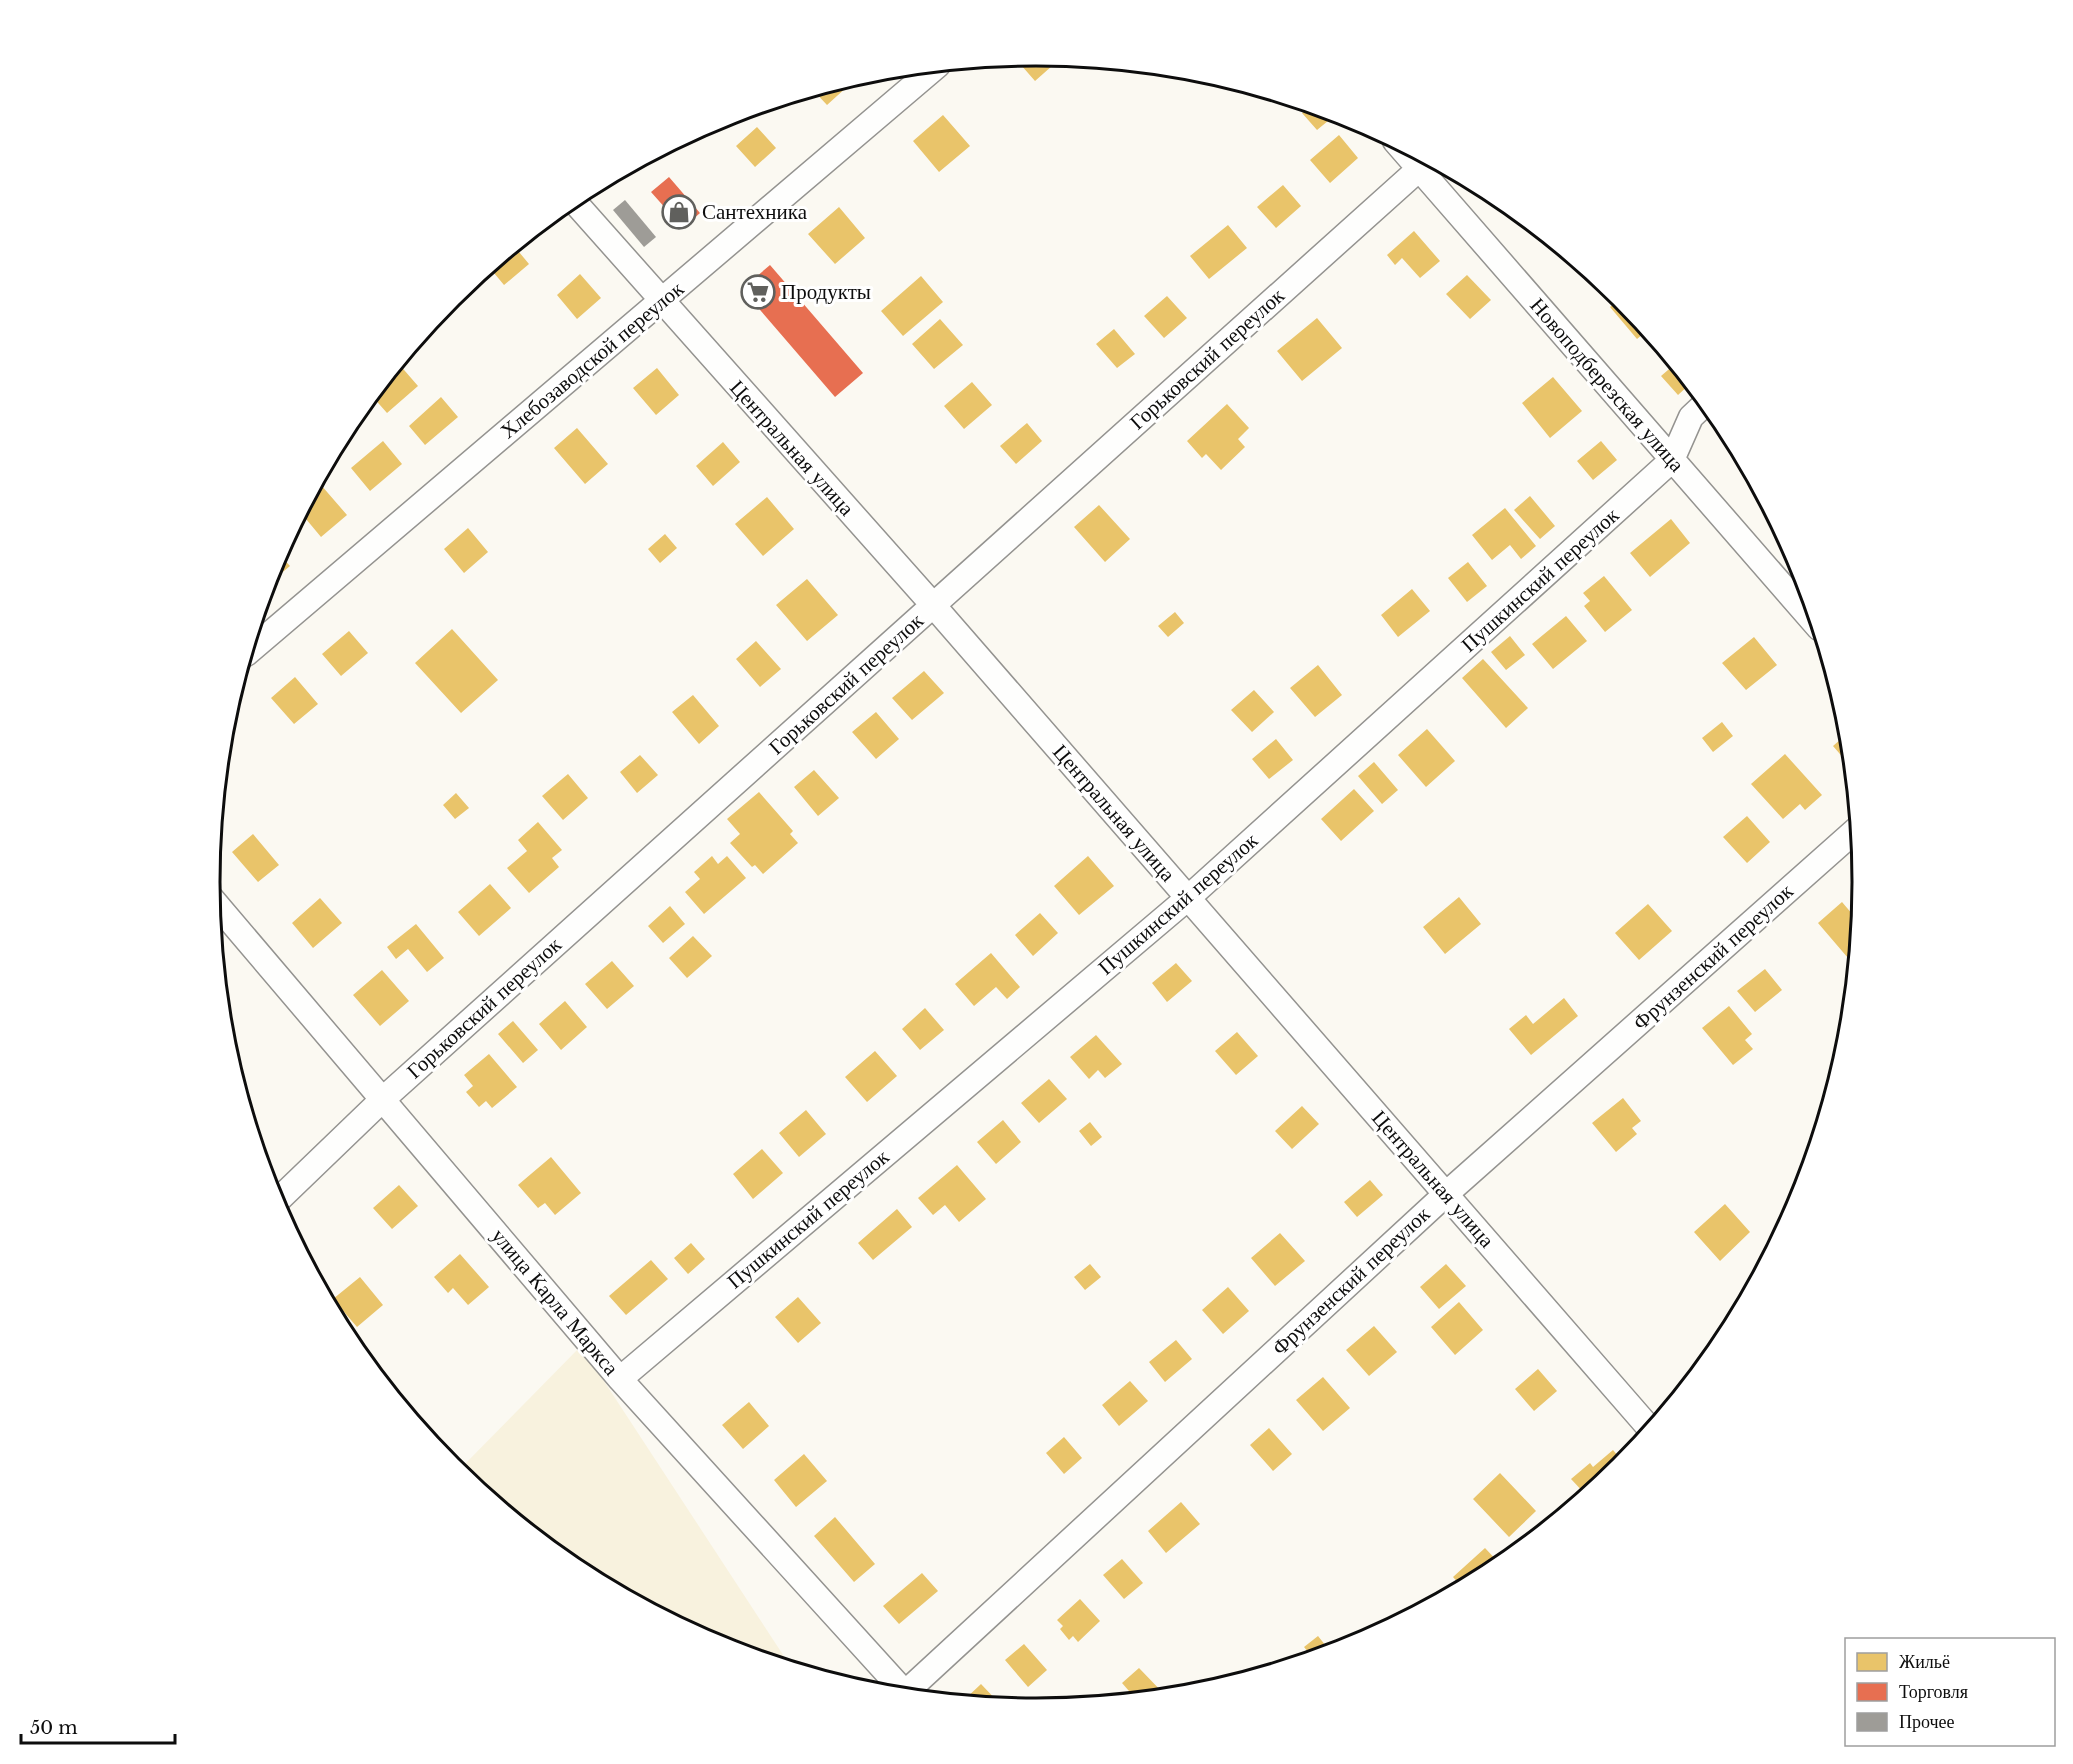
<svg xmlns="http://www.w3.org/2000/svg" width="2073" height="1764" font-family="'Libre Baskerville',serif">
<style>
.farmland{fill:#f8f2de}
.homes{fill:#e9c46a}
.shops{fill:#e76f51}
.building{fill:#9e9c97}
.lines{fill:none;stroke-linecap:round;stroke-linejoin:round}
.minor-casing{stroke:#949390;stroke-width:27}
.minor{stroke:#fefefd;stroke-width:24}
.labels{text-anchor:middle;stroke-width:6;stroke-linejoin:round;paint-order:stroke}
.poi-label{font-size:21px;fill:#0d0d0d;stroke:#fff;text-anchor:start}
.street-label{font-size:21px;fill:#0d0d0d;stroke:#fff}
.rim{fill:none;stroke:#0d0d0d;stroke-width:3}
</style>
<rect width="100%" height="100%" fill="#fbf9f2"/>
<path class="farmland" d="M581 1346 791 1667 720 1645 577 1569 458 1471Z"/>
<path class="homes" d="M1037 56 1061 58 1035 81 1015 58Z
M858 77 827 105 813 90 841 82Z
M1310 106 1331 112 1334 116 1317 130 1302 113Z
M943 115 970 146 939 172 913 141Z
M757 127 776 148 755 167 736 146Z
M1339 135 1358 158 1330 183 1310 160Z
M1283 185 1301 206 1276 228 1257 207Z
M839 207 865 238 835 264 808 234Z
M1228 225 1247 248 1209 279 1190 256Z
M1414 231 1440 261 1420 278 1402 258 1395 265 1387 255Z
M514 246 529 264 504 285 489 267Z
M580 274 601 298 577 319 557 295Z
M1467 275 1491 300 1470 319 1446 294Z
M921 276 943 302 903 336 881 311Z
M1167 296 1187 318 1164 338 1144 316Z
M1621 298 1648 330 1637 339 1610 307Z
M1317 318 1342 348 1302 381 1277 351Z
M940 319 963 345 934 369 912 344Z
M1114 329 1135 354 1117 368 1096 344Z
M398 363 418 386 387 413 372 396Z
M1675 364 1691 383 1678 395 1661 376Z
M657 368 679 395 656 415 633 388Z
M1553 377 1582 411 1550 438 1522 403Z
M972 382 992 405 964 429 944 406Z
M441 397 458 417 425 445 409 426Z
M1227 404 1249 428 1238 439 1245 447 1221 470 1206 454 1202 458 1187 441Z
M1027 423 1042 441 1016 464 1000 446Z
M577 428 608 464 585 484 554 448Z
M383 441 402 464 370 491 351 468Z
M1601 441 1617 460 1593 480 1577 461Z
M723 442 740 462 713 486 696 466Z
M321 485 347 515 321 537 301 513 312 492Z
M1530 496 1555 526 1540 539 1514 510Z
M767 497 794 529 763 556 735 524Z
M1099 505 1130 539 1105 562 1074 527Z
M1505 508 1536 546 1521 559 1510 545 1492 560 1472 535Z
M1671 519 1690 543 1650 577 1630 553Z
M468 528 488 552 464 573 444 549Z
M665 534 677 548 660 563 648 549Z
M279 554 290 566 267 585 273 565Z
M1468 562 1487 586 1467 602 1448 578Z
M1604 576 1632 610 1605 632 1584 606 1590 601 1583 593Z
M807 579 838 615 807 641 776 605Z
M1412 589 1430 611 1398 637 1381 615Z
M1175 612 1184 623 1168 637 1158 626Z
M1566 616 1587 641 1553 669 1532 644Z
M452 629 498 680 461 713 415 663Z
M349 631 368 653 341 676 322 654Z
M1510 636 1525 655 1506 670 1491 652Z
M1754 637 1777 665 1746 690 1722 663Z
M756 641 781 669 760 687 736 659Z
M1483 659 1528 708 1506 728 1462 678Z
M1318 665 1342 695 1315 717 1290 688Z
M924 671 944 693 912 720 892 698Z
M295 677 318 704 294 724 271 698Z
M1254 690 1274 712 1252 732 1231 710Z
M693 695 719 726 699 744 672 712Z
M876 712 899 739 876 759 852 732Z
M1722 722 1733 736 1713 752 1702 738Z
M1427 729 1455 761 1426 787 1398 755Z
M1848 733 1852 768 1833 746Z
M1276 739 1293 760 1269 779 1252 759Z
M1785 754 1822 795 1805 810 1800 804 1783 819 1751 784Z
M640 755 658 775 637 793 620 772Z
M1374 762 1398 790 1382 804 1358 776Z
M814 770 839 798 818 816 794 787Z
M568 774 588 798 563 820 542 796Z
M1354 789 1374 811 1341 841 1321 819Z
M759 792 793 831 790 834 798 843 763 874 755 865 752 867 730 843 740 834 727 819Z
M456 793 469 808 455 819 443 805Z
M1747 816 1770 842 1747 863 1723 837Z
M538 822 562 850 552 858 559 867 529 893 507 868 527 851 518 840Z
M253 834 279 865 258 882 232 852Z
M712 856 718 864 727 856 746 878 704 914 685 892 700 879 694 872Z
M1088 856 1114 886 1079 915 1054 886Z
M490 884 511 908 479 936 458 912Z
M1459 897 1481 924 1445 954 1423 927Z
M320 898 342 923 313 948 292 923Z
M1842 902 1859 922 1858 932 1855 935 1857 938 1856 950 1848 958 1818 923Z
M1648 904 1672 931 1639 960 1615 933Z
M670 906 685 924 663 943 648 926Z
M1040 913 1058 933 1033 956 1015 935Z
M416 924 444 958 427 972 408 949 396 959 387 947Z
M693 936 712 956 687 978 669 958Z
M991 953 1020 987 1007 999 996 987 974 1006 955 984Z
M612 961 634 986 607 1009 585 984Z
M1176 963 1192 981 1167 1002 1152 983Z
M1765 969 1782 990 1755 1012 1737 991Z
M382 970 409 1001 380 1026 353 995Z
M1564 998 1578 1016 1531 1055 1509 1029 1526 1015 1533 1024Z
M565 1001 587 1027 561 1050 539 1024Z
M1729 1006 1752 1034 1745 1040 1753 1049 1733 1065 1702 1028Z
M925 1008 944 1030 920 1050 902 1029Z
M513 1021 538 1050 523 1063 498 1034Z
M1237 1032 1258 1056 1236 1075 1215 1051Z
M1096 1035 1122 1064 1105 1078 1098 1070 1089 1079 1070 1057Z
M875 1051 897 1076 867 1102 845 1077Z
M489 1054 517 1087 492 1108 486 1101 479 1107 466 1092 473 1086 464 1075Z
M1049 1079 1067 1099 1039 1123 1021 1103Z
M1623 1098 1641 1121 1632 1128 1637 1134 1616 1152 1592 1123Z
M1302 1106 1319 1124 1292 1149 1275 1131Z
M806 1110 826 1134 799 1157 779 1133Z
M1003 1120 1021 1142 996 1164 977 1142Z
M1090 1122 1102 1137 1091 1146 1079 1131Z
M762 1149 783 1173 753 1199 733 1174Z
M551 1157 581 1193 555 1215 545 1203 538 1208 518 1185Z
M957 1165 986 1199 959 1222 945 1205 933 1215 918 1198Z
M1370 1180 1383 1195 1357 1217 1344 1202Z
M399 1185 418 1206 392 1229 373 1208Z
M1725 1204 1750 1232 1720 1261 1694 1232Z
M897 1209 912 1227 873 1260 858 1243Z
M1280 1233 1305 1261 1275 1286 1251 1258Z
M691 1243 705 1259 688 1274 674 1258Z
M460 1254 489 1287 468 1305 453 1288 448 1293 434 1277Z
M651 1260 668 1279 626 1315 609 1296Z
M1090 1264 1101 1277 1085 1290 1074 1277Z
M1446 1264 1466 1286 1439 1309 1420 1287Z
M360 1277 383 1305 357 1327 333 1299Z
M1228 1287 1249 1311 1223 1334 1202 1310Z
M798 1297 821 1323 798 1343 775 1317Z
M1459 1302 1483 1330 1455 1355 1431 1327Z
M1374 1326 1397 1352 1369 1376 1346 1350Z
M1176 1340 1192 1359 1165 1382 1149 1362Z
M1538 1369 1557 1391 1534 1411 1515 1389Z
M1323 1377 1350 1408 1323 1431 1296 1400Z
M1130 1381 1148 1401 1119 1426 1102 1405Z
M749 1402 769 1426 743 1449 722 1425Z
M1269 1428 1292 1454 1273 1471 1250 1445Z
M1064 1437 1082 1458 1064 1474 1046 1453Z
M1613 1450 1624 1463 1586 1495 1571 1479 1590 1463 1593 1467Z
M804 1454 827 1481 796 1507 774 1480Z
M1500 1473 1536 1511 1509 1537 1473 1499Z
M1181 1502 1200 1524 1166 1553 1148 1531Z
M835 1517 875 1564 854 1582 814 1536Z
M1485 1548 1501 1565 1462 1587 1453 1577Z
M1122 1559 1143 1583 1124 1599 1103 1575Z
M922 1573 938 1591 899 1624 883 1606Z
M1432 1595 1437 1601 1409 1616 1408 1615Z
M1080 1599 1100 1621 1078 1642 1073 1636 1069 1640 1060 1629 1063 1626 1057 1620Z
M1318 1636 1330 1651 1313 1658 1304 1647Z
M1024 1644 1047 1670 1028 1687 1005 1660Z
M1139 1668 1166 1696 1120 1700 1129 1691 1122 1683Z
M981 1684 1001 1705 963 1701Z"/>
<path class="shops" d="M669 177 700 213 683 228 651 192Z
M770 265 863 373 835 397 742 289Z"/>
<path class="building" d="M625 200 656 237 644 247 613 210Z"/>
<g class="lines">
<g class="minor-casing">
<path id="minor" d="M1395 141 1819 628
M572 199 933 605 1651 1430
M246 654 938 65
M212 899 620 1379 908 1696
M275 1203 382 1100 1419 169
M620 1379 1188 898 1672 460 1691 417 1707 402
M905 1693 1446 1194 1858 828"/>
</g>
<use href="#minor" class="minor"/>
</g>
<defs>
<g id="shop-ring" transform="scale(1.725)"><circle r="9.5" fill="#fff" stroke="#60605d" stroke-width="1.5"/><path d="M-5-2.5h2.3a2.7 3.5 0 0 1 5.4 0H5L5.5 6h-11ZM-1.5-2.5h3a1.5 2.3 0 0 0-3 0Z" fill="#60605d"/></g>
<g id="supermarket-ring" transform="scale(1.725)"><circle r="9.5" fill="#fff" stroke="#60605d" stroke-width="1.5"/><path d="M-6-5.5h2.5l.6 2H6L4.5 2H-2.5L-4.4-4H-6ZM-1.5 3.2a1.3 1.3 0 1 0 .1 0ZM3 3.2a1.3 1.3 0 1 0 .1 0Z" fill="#60605d"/></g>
</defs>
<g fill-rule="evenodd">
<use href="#shop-ring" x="679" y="212"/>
<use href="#supermarket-ring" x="758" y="292"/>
</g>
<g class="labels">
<g class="poi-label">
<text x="702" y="219">Сантехника</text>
<text x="781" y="299">Продукты</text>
</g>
<g class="street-label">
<text transform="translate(1207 359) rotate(-42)" y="7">Горьковский переулок</text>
<text transform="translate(592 360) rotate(-40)" y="7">Хлебозаводской переулок</text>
<text transform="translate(1607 385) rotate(49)" y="7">Новоподберезская улица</text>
<text transform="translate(792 448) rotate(48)" y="7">Центральная улица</text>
<text transform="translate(1540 580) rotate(-42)" y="7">Пушкинский переулок</text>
<text transform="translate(846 684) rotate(-42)" y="7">Горьковский переулок</text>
<text transform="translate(1114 813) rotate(49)" y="7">Центральная улица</text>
<text transform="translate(1178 904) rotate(-41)" y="7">Пушкинский переулок</text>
<text transform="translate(1713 957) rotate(-42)" y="7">Фрунзенский переулок</text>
<text transform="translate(484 1008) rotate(-42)" y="7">Горьковский переулок</text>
<text transform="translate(1433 1179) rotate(49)" y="7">Центральная улица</text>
<text transform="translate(808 1219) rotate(-40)" y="7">Пушкинский переулок</text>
<text transform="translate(1351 1281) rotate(-43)" y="7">Фрунзенский переулок</text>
<text transform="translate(555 1302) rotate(50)" y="7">улица Карла Маркса</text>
</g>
</g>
<path d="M0 0H2073V1764H0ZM220 882a816 816 0 1 1 1632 0a816 816 0 1 1-1632 0Z" fill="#fff" fill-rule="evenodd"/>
<path class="rim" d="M220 882a816 816 0 1 1 1632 0a816 816 0 1 1-1632 0Z"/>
<rect x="1845" y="1638" width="210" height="108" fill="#ffffff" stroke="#9e9e9e" stroke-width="1.5"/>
<rect x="1857" y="1653" width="30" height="18" fill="#e9c46a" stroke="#9e9e9e" stroke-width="1.5"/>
<text x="1899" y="1668" font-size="18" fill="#0d0d0d">Жильё</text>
<rect x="1857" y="1683" width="30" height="18" fill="#e76f51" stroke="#9e9e9e" stroke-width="1.5"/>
<text x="1899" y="1698" font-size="18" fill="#0d0d0d">Торговля</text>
<rect x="1857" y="1713" width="30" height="18" fill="#9e9c97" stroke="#9e9e9e" stroke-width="1.5"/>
<text x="1899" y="1728" font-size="18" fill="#0d0d0d">Прочее</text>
<path d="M21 1734v9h154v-9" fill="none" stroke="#0d0d0d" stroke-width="3"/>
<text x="30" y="1734" font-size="18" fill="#0d0d0d" stroke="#ffffff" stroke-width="4.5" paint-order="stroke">50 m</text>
</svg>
